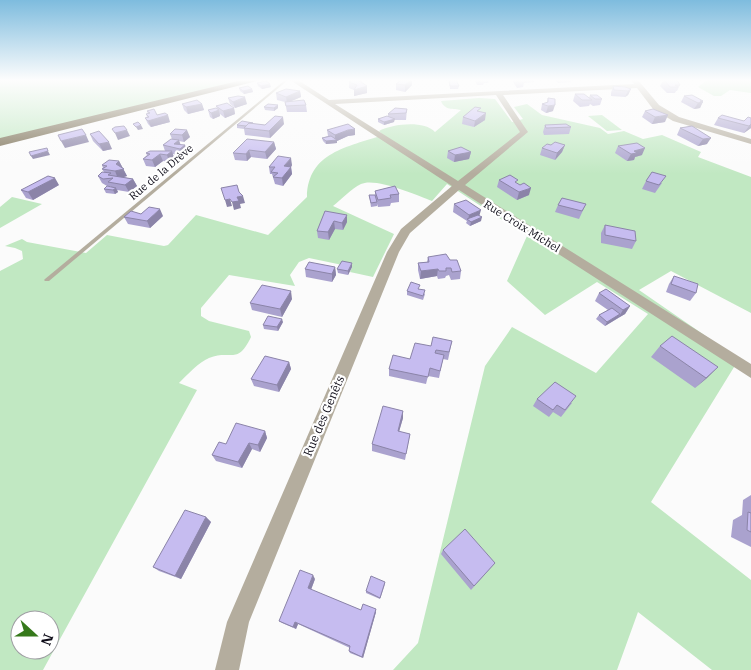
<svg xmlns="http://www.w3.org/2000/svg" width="751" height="670" font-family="'IBM Plex Serif',serif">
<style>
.green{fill:#c1e8c2;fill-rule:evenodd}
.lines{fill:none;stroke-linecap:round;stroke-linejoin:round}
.service{fill:#b4ad9e;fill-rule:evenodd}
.minor{fill:#b4ad9e;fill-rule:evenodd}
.primary{fill:#786d52;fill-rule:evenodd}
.wall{fill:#aaa2ce}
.shaded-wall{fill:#8b84a8}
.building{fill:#c6bcf0;stroke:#8b84a8}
.labels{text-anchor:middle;stroke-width:4.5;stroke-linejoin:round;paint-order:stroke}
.far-street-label{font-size:11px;fill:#0f0d19;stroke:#fff}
.street-label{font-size:12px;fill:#0f0d19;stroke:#fff}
</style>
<rect width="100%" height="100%" fill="#fbfbfb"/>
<path class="green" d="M0 80H248L0 140Z
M707 80H751V93L730 90 721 96H714L698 87Z
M479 98 495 99 512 122 523 119 514 107 527 104 542 115 600 128 608 134 624 131 643 139 662 135 701 152 698 157 751 177V313L671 271 639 290 739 359 651 502 751 580V670H712L638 612 617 670H393L418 643 485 366 512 327 596 373 648 314 597 282 545 315 507 281 527 236 447 184 432 201C417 195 375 177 361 184 351 189 342 199 333 206L394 234 373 277 350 272 352 267 309 258 299 262 290 275 295 286 229 275 201 308V316L209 321 249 331 251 337C237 366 231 349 209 358 199 362 187 375 179 383L197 390 43 670H0V271L23 259 22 251 15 248 5 246 22 239 27 242 86 253 107 235 164 246 168 245 196 215 268 235 307 197C308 152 348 147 383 135L379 131C392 124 424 120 435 132L461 110C453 108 445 111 441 101ZM20 620H50V650H20Z
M602 115 622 130 607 131 588 116Z
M12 197 42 204 0 228V207Z"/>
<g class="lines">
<path class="service" d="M285 80H288L49 281H45L44 280 45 279Z"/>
<path class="minor" d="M290 80H298L329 100 634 84 631 80H638L659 105 679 117 751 139V144L673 121 653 109 637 88 503 95 528 132 465 185 751 364V378L459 190 410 233 399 252 249 622 239 670H215L227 622 387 252 401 229 452 186ZM496 95 520 132 458 181 335 104Z"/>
<path class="primary" d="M242 80H261L0 146V138Z"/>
</g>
<path class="wall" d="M349 80H362V83L367 93 354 96V90L349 88V82H350Z
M401 80H412V85L405 92 396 90V84Z
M449 80 459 86 458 89H450Z
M475 80H489L488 83H484L483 85H477Z
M513 80H534V82L524 83 523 87 517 88 513 82Z
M555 80H572L571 82 558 83Z
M656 80H677L680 85 677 91H676L675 93H667L660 86 663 81Z
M257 83 271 87 262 89 258 86Z
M613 86 631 89 628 95 625 97 611 96V93Z
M239 88 252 89 253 92 244 94 240 91Z
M300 91 301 97 291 101 306 105 307 112H287L285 102 277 100 276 93Z
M575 94 589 98 590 95 602 99 600 105 593 106 590 104 589 106 580 107 573 101Z
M684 96 703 101V102L700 108 694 109 681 102Z
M228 98 247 104 235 108 230 104Z
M548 98 553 111 546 113 541 110 542 104 547 103Z
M182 104H202L204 110 188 114 184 110Z
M278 105V108L274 111 265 110 264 107Z
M216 106 234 108 235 114 225 118 220 114V116L213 119 210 117 208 110 217 109Z
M407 109 406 120H394V122L384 125 378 122V119L388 116V114Z
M147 111 170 122 151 127 148 124 145 118 147 117 146 114H148Z
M645 111 665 122 652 124 642 117Z
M463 117 485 120 474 127 462 124Z
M718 118 744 121 751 128 744 133 714 125Z
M253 124 265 125 284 124 270 138 245 135 244 129 237 128V125Z
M545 125 571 127 569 134 544 135 543 132Z
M692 126 707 144 698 146 677 135 680 128Z
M175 129 190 137 184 142 179 141 181 145H185L187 152 183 156 173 154 174 158 169 162 163 161 155 167 146 166 143 159 147 155 146 153 165 151 163 145 172 139 170 134Z
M327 130 355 135 348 136 337 141V143L326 144 323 141 322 138 328 136Z
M90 134 112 149 103 151 93 141Z
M274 142 276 149 267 159 251 157 247 161 235 160 233 153Z
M551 145H565L562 152 555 160 540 155 542 148Z
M618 146 642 155 635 157 634 160 627 161 615 153Z
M448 151 471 152 469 159 454 162 447 158Z
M119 161 127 176 123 177 133 179 137 186 129 192 117 190 118 192 115 194 106 193 104 189 111 187 110 186H107L102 183 98 176 104 172 102 169 103 168 102 165Z
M292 165 291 167 292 174 283 186 275 184 272 174H270L269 167Z
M499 180 517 183 529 195 517 200 497 187Z
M646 181 662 183 655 193 642 189Z
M59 185 33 200 26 198 21 190Z
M375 191 399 194V202L391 203 390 206 378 207 377 204V206L371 207 369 195 375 196Z
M454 204 479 216 481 221 470 226 466 223 467 221 453 212Z
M586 204 579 219 555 212 558 205Z
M325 211 347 222 343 230 335 229 329 240 318 238 317 231Z
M141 214 163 216 150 228 128 224 124 217Z
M605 225 636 241 632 249 601 243V233Z
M428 257 450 260 461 271 460 279 451 280 449 275 446 276 445 278 438 279 437 276 420 279 418 270V263L427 262Z
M335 267 336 275 332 282 306 277 305 269Z
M352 267 348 275 338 273 337 269Z
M674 276 696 293 690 301 666 292 669 284Z
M419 289 425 294 423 300 407 295V291Z
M599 293 630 306 625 314 605 326 596 319 599 315 608 310 595 301Z
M292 299 282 317 252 310 250 303Z
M283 322 278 331 264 329 263 325Z
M452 341 448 360 443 359 439 378 428 376 426 384 389 376V369L410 359 431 346Z
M660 346 707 378 695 388 651 357Z
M289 362 291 369 279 392 254 386 251 379Z
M537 399 572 403 561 417 553 412 549 417 533 406Z
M403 411V418L399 432 410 434 405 460 372 451V444Z
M265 431 267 438 260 452 252 449 242 468 216 461 212 455 226 444Z
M751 495V547L731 537 733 520 742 515 743 500Z
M206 517 211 522 181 579 159 571 153 567Z
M443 550 495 563 471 590 441 554Z
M315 579 311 590 361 610 376 612 363 658 350 653 349 651 350 648 298 624 296 629 282 623 279 621Z
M385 584 380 599 366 593V591Z"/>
<path class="shaded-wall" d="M411 80H412V85L405 92V85Z
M270 84 271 87 262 89 261 86Z
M367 86V93L354 96V90Z
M252 89 253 92 244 94 243 91Z
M631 89 628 95 625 97 628 91Z
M300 91 301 97 287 103 286 97Z
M245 97 247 104 235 108 233 102Z
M700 101H703L700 108 694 109 698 103Z
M202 104 204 110 188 114 186 107Z
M278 105V108L274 111V108Z
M555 105 553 111 546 113 548 106Z
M234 108 235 114 225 118 223 111Z
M219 110 220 116 213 119 211 113Z
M486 113 485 120 474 127 475 121Z
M168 115 170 122 151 127 148 121Z
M668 115 665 122 652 124 655 117Z
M283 117 284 124 270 138 269 131Z
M395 119 394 122 384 125V122Z
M751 124V128L744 133 749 126Z
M141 125 143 129 138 130 136 127Z
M355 129V135L348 136 337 141V143L326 144V141L335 140V135L348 130Z
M127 130 130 136 118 140 115 133Z
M187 130 190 137 184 142 182 135Z
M86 135 89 142 65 148 61 141Z
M711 138 707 144 698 146 703 139Z
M179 140 181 147 174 144Z
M109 142 112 149 103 151 99 144Z
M274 142 276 149 267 159 265 152Z
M185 145 187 152 183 156 180 149Z
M565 145 562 152 555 160 557 153Z
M645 148 642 155 635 157 634 160 627 161 631 154 634 151Z
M249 150 251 157 247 161 246 154Z
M48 151 50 155 33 159 31 156Z
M172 151 174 158 169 162 167 155Z
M471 152 469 159 454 162 455 155Z
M160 154 163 161 155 167 152 160Z
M291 158 292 165 291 167 292 174 283 186 282 178 284 166Z
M119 161 127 176 118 179 115 171 116 164Z
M55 178 59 185 33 200 28 192Z
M133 179 137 186 129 192 125 185Z
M116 188 118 192 115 194 113 190Z
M531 188 529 195 517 200 519 192Z
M243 196 245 203 240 204 241 208 234 210 232 202 237 197Z
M230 199 232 206 227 207 225 200Z
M160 209 163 216 150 228 147 221Z
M481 210 479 217 468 220 469 215Z
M347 215V222L343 230 342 223Z
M482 217 481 221 470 226 471 222Z
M334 221 335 229 329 240 328 232Z
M352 263V267L348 275V271Z
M335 267 336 275 332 282V274Z
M438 269 437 276 420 279 421 271Z
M291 291 292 299 282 317 280 309Z
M630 306 625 314 618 318 623 310Z
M620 314 618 318 605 326 607 322Z
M282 319 283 322 278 331 277 327Z
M289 362 291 369 279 392 277 385Z
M718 367 707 378 695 388 706 378Z
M403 411V418L397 438 398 431Z
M265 431 267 438 260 452 258 445Z
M249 443 252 449 242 468 238 462Z
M206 517 211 522 181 579 175 576Z
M313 575 315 579 310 592 308 588Z
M376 609V612L363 658 362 657Z
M295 622 298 624 296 629 293 627Z"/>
<path class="building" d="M353 80H358L367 86 354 90 357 85 349 82Z
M401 80H411L405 85 396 84Z
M449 80H456L459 86H450Z
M664 80H677L680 85H675L678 87H670Z
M266 81 270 84 261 86 257 83Z
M248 86 252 89 243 91 239 88Z
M613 86 625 87 631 89 628 91 614 90Z
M286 89 300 91 286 97 276 93Z
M575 94H584L592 100H582Z
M590 95H597L602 99H595Z
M692 95 703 101H700L703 102 698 103 684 96Z
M238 96 245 97 233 102 228 98Z
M548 98 555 99V105L548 106 542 104 548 102Z
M197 100 202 104 186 107 182 104Z
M304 100 306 105 286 106 285 102Z
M227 103 234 108 223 111 216 106Z
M268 104 278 105 274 108 264 107Z
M475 107 481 108 477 111 486 113 475 121 463 117Z
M216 108 219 110 211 113 208 110Z
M395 108 407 109 406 113 388 114Z
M154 109 157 115 165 113 168 115 148 121 145 118 149 117 146 114 150 113 147 111Z
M653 109 668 115 655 117 645 111Z
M722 115 744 121 748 117 751 118V124L749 126 718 118Z
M275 116 283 117 269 131 244 128 249 123 265 125Z
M387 116 395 119 384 122 378 119Z
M242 121 253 123H249L246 126 237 125Z
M138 122 141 125 136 127 133 124Z
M348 124 355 129 348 130 335 135 327 130Z
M566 124 571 127 546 128 545 125Z
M124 126 127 130 115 133 112 129 115 127Z
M692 126 711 138 703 139 680 128Z
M82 129 86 135 61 141 58 135Z
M175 129 187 130 182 135 170 134Z
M99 131 109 142 99 144 90 134Z
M331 136 337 140 326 141 322 138Z
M171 139 179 140 174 144 185 145 180 149 163 145Z
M247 139 274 142 265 152 249 150 246 154 233 153Z
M555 142 565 145 557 153 542 148 547 144 551 145Z
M637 143 645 148 634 151 637 153 631 154 618 146Z
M461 147 471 152 455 155 448 151Z
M47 148 48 151 31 156 29 152Z
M150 151H172L167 155 160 154 152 160 143 159 150 154 146 153Z
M278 156 291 158 284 166 291 167 282 178 273 177 278 173 271 172 275 167H269Z
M109 160 119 161 116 164 124 169 115 171 102 169 107 166 102 165Z
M102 172 111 173 108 175 133 179 125 185 108 182 113 178 103 179 98 176Z
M652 172 666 176 659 185 646 181Z
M510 175 518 180 515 182 520 185 524 183 531 188 519 192 499 180Z
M48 176 55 178 28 192 21 190Z
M237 185 239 192 243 196 237 197 239 201 232 202 230 199 225 200 221 188Z
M107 186 116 188 113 190 104 189Z
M395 186 399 194 390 195 391 198 378 200 375 191Z
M369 195H375L377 202 371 203Z
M562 198 586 204 582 211 558 205Z
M466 200 481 210 469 215 454 204Z
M149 207 160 209 147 221 124 217 131 211 141 214Z
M325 211 347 215 342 223 334 221 328 232 317 231Z
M478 215 482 217 471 222 467 219Z
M605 225 635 231 636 241 605 235Z
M446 254 450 260H457L461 271 452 272 451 268H446V271H439L438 269 421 271 418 263 429 262 428 257Z
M342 261 352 263 348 271 337 269Z
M309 262 335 267 332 274 305 269Z
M674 276 698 284 696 293 671 284Z
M411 282 420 285 418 289 425 290 423 296 407 291Z
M262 285 291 291 280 309 250 303Z
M606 289 630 306 623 310 599 293Z
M612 308 620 314 607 322 599 315Z
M268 316 282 319 277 327 263 325Z
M672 336 718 367 706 378 660 346Z
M433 337 452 341 449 352 436 350 435 353 444 355 440 371 430 368 428 377 389 369 393 355 410 359 415 343 431 346Z
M265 356 289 362 277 385 251 379Z
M555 382 576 396 565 410 557 405 553 410 537 399Z
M383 406 403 411 398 431 410 434 406 454 372 444Z
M236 423 265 431 258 445 249 443 238 462 212 455 219 442 226 444Z
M185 510 206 517 175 576 153 567Z
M748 512 751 513V532L747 530Z
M465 529 495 563 474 586 443 550Z
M300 570 313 575 308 588 361 610 363 604 376 609 362 657 349 651 350 646 295 622 293 627 279 621Z
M371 576 385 582 380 598 366 591Z"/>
<linearGradient id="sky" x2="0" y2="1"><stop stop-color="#7ebcde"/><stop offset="0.46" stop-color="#fdfdfd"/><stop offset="1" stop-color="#fdfdfd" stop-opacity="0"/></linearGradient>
<rect width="751" height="174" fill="url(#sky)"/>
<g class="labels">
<g class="far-street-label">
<text transform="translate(161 172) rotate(-40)" y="4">Rue de la Drève</text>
<text transform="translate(522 226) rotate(32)" y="4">Rue Croix Michel</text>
</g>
<g class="street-label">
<text transform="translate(324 416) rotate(-67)" y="4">Rue des Genêts</text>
</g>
</g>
<g transform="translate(35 635) rotate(111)"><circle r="24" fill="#ffffff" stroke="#9f9ea3"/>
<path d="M0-4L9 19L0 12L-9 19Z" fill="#36791b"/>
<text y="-8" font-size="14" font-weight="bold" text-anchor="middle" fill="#0f0d19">N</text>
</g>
</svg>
